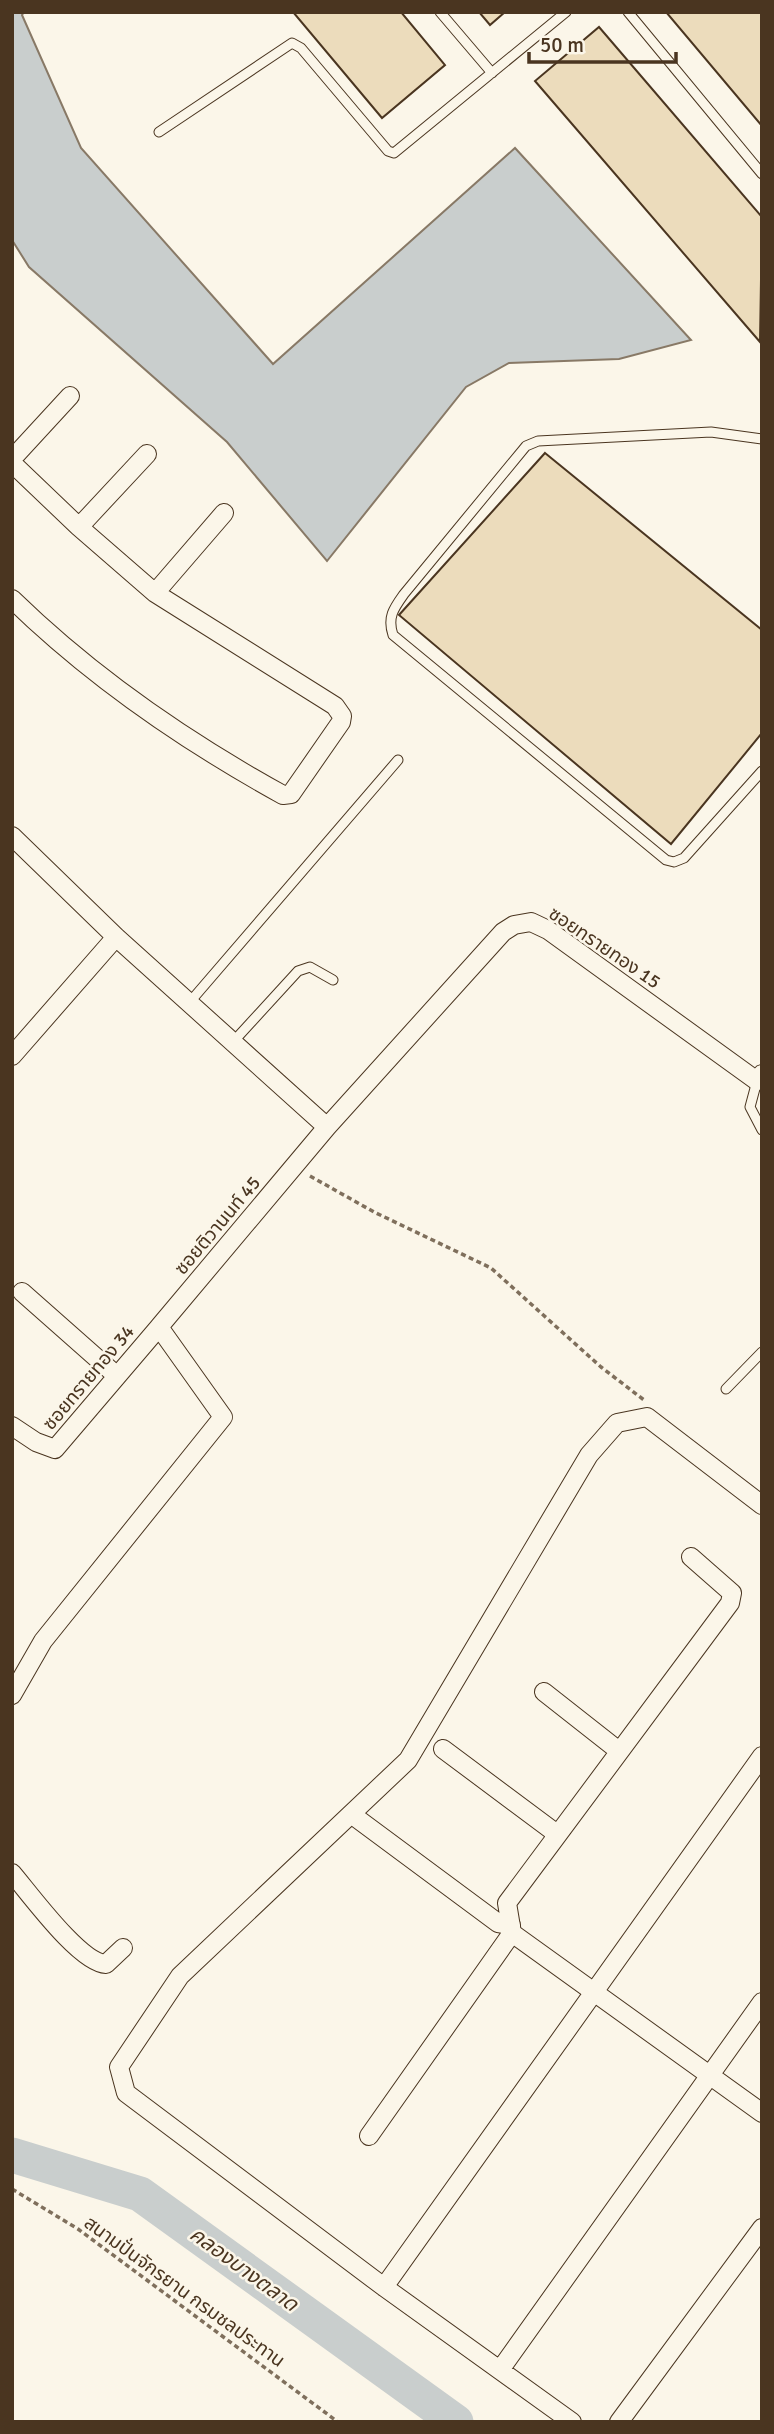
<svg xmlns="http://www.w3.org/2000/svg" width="774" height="2434" font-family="Signika,'Noto Sans Thai',sans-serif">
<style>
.water{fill:#c9cecd;stroke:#887966;stroke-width:2}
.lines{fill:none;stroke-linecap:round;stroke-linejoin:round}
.river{stroke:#c9cecd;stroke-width:35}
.building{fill:#ecdcbc;stroke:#4a3520;stroke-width:2}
.lane-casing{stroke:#4a3520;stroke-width:11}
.street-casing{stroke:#4a3520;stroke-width:20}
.path{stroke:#7f6f5c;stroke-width:3.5;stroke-dasharray:5 3.5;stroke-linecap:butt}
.lane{stroke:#fbf6e9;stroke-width:9}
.street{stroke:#fbf6e9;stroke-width:18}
.labels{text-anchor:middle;stroke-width:5;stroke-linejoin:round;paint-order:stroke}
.street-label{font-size:19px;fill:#4a3520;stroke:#fbf6e9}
.water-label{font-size:21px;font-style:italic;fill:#4a3520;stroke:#fbf6e9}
</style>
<rect width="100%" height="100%" fill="#fbf6e9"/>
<path class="water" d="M12 12H24L22 15 81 148 273 364 515 148 691 340 619 359 509 363 466 387 327 561 227 442 29 267 12 240Z"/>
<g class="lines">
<path class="river" d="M12 2155 140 2194 456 2422"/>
</g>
<path class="building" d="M293 12H401L445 65 382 118Z
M479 12H505L490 25Z
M666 12H762V126Z
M599 27 762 217 760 342 535 81Z
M545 453 762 630V733L671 844 399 615Z"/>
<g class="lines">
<g class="lane-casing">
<path id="lane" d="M440 12 492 73
M628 12 762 174
M159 132 292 43 301 48 388 151 394 153 566 12
M762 439 711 432 538 441 526 446 404 594C394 608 387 617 393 635L666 860 674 862 684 858 762 771
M189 1003 398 760
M233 1042 298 971 310 967 333 980
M757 1081 750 1107 762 1130
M726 1389 762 1352"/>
</g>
<g class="street-casing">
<path id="street" d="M12 459 70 396
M12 463 79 527 155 593 335 706 342 716 341 722 291 794 283 795C185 741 92 677 12 599
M79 527 147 454
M155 593 224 513
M12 836 116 937 327 1127 159 1327 223 1417 43 1641 12 1695
M12 1056 116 937
M327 1127 503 932 514 925 531 922 548 930 757 1081 762 1074
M22 1292 117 1376
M12 1426 36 1442 55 1449 159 1327
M544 1692 619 1751
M443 1749 557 1834
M351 1814 498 1923 511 1925
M12 1873C30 1894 80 1963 106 1964L123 1948
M512 1933 762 2113
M369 2136 512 1933 507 1903 730 1603 732 1593 691 1557
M384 2287 762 1756
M500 2370 762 2002
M572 2422 384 2287 126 2093 119 2067 180 1976 408 1760 589 1455 617 1423 647 1417 762 1505
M619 2422 762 2228"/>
</g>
<path class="path" d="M310 1176 374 1212 491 1268 601 1367 644 1400
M12 2189 78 2229 338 2422"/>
<use href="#lane" class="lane"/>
<use href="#street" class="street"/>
</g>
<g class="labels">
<g class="street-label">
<text transform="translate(605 947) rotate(34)" y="7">ซอยทรายทอง 15</text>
<text transform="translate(217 1225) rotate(-50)" y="7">ซอยติวานนท์ 45</text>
<text transform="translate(88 1377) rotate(-50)" y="7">ซอยทรายทอง 34</text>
<text transform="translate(185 2291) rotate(36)" y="7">สนามปั่นจักรยาน กรมชลประทาน</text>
</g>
<g class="water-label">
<text transform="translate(244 2269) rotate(36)" y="7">คลองบางตลาด</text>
</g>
</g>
<rect width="774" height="2434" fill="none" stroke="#4a3520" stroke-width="28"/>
<path d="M529 52v10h147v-10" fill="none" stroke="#4a3520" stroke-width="3.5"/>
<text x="540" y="52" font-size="21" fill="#4a3520" stroke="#fbf6e9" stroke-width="5" paint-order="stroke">50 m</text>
</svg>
